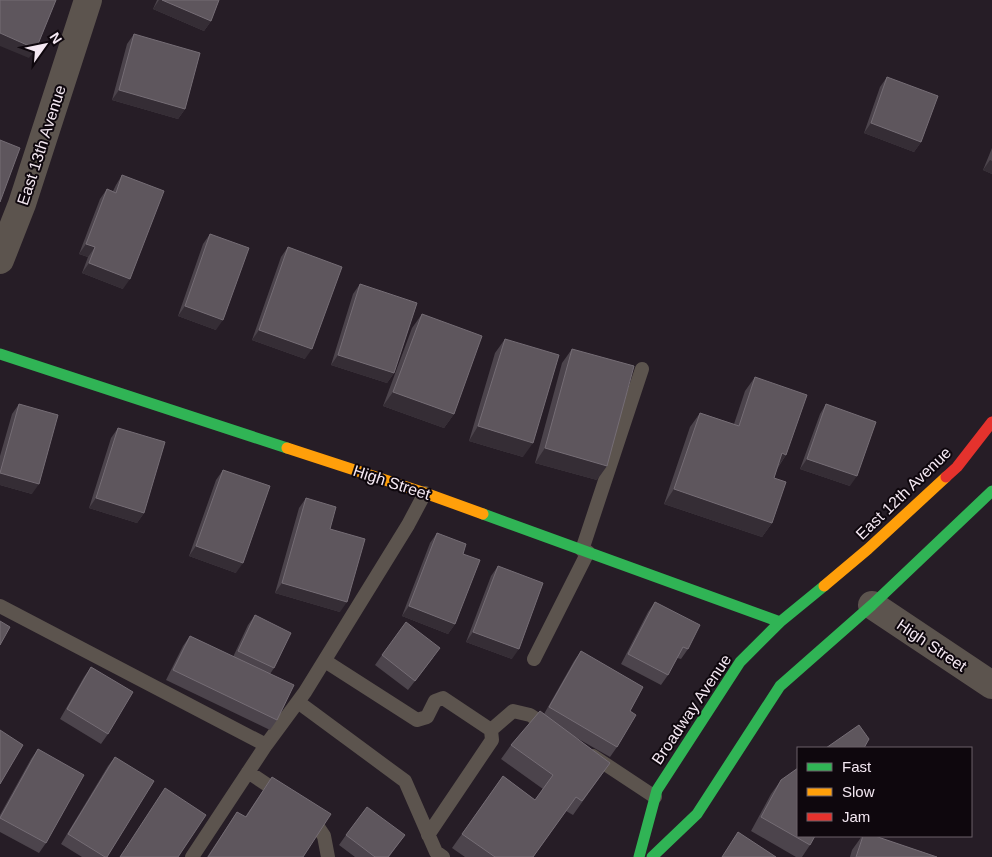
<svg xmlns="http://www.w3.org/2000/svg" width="992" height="857" font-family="Arial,sans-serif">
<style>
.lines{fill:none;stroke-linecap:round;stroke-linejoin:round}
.lane{stroke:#5c544e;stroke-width:14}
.street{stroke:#5c544e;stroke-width:28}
.fast{stroke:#30b455;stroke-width:11}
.slow{stroke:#ff9f0a;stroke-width:11}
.jam{stroke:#e5322d;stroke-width:11}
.wall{fill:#4c444c}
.shaded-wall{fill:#352d35}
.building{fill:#5e565d;stroke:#756d75}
.labels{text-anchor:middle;stroke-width:4;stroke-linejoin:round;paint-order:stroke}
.street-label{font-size:16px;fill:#f4e8f2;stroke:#0e070d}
</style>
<rect width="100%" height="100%" fill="#261d26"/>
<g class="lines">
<path class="lane" d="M582 550 642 369
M0 606 266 745
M534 659 588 552
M325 661 417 720 427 717 435 701 443 698 491 730 492 740 428 835
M298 702 405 781 436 852 443 857
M491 730 513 711 530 715 550 728
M593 756 655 797
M248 772 281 794
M310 815 324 836 328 857
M192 857 266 745 305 692 408 525 425 493"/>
<path class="street" d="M0 260 22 204 88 0
M872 605 992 685"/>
<path class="fast" d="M0 354 287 448
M483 514 780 622
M639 857 657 790 740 662 780 622 824 586
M652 857 697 814 780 686 872 605 992 491"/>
<path class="slow" d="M287 448 425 493 483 514
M824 586 868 549 946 477"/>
<path class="jam" d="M946 477 957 467 992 422"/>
</g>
<path class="wall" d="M157 0H219L211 21 204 31 153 9Z
M134 34 185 109 178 119 112 100 127 44Z
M887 77 921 142 914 152 864 133 880 87Z
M992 148V174L983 170Z
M122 175 123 289 82 273 88 257 79 254 100 199 107 189 113 191 116 185Z
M210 234 216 330 178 316 203 244Z
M288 247 305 359 252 340 281 257Z
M360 284 394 373 387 383 331 365 353 294Z
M422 314 454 414 444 428 383 406 412 328Z
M505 339 523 457 469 441 495 353Z
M572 349 597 480 535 463 562 363Z
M755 377 786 455 777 469 774 478 772 523 762 537 664 504 690 427 700 413 734 424 745 391Z
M19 404 32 494 0 485V456L12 414Z
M826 404 850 486 800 469 820 414Z
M118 428 144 513 137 523 89 508 111 438Z
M223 470 236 573 189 556 216 480Z
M306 498 330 529 340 612 275 593 299 508Z
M437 533 463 554 455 624 448 634 402 616 430 543Z
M498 566 512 659 466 642 491 576Z
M655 602 688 649 681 659 677 658 668 675 661 685 621 664 648 612Z
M255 615 274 668 270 674 277 720 270 730 166 680 183 646 190 636 233 657 248 625Z
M581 651 630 711 617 747 610 757 575 737 610 763 573 815 566 811 533 857H465L452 848 503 776 535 800 543 789 501 759 511 745 544 714 574 661Z
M382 655 433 658 408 690 375 665Z
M91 667 108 734 101 744 60 719 84 677Z
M38 749 46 843 39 853 0 832V815L31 759Z
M115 757 107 857H82L61 844 108 766Z
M272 777 303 857H207L237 812 245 817Z
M781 780 810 845 802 857H796L751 831 771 794Z
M346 835H405L389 857H355L339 845Z
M862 836H875L937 857H850L852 850Z"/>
<path class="shaded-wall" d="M159 0H162L211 21 204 31 153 9Z
M0 33 36 49 29 58 0 46Z
M119 90 185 109 178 119 112 100Z
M871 123 921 142 914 152 864 133Z
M990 160 992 161V174L983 170Z
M86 244 95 247 88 257 79 254Z
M89 263 130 279 123 289 82 273Z
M185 306 223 320 216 330 178 316Z
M259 330 312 349 305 359 252 340Z
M338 355 394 373 387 383 331 365Z
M393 392 454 414 444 428 383 406Z
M478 426 533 443 523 457 469 441Z
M545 448 607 466 597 480 535 463Z
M782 453 786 455 776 469Z
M807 459 857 476 850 486 800 469Z
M0 473 39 484 32 494 0 485Z
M674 489 772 523 762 537 664 504Z
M96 498 144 513 137 523 89 508Z
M196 546 243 563 236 573 189 556Z
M282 583 347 602 340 612 275 593Z
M409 606 455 624 448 634 402 616Z
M473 632 519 649 512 659 466 642Z"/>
<path class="building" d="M0 0H56L36 49 0 33Z
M162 0H219L211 21Z
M134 34 200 53 185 109 119 90Z
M887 77 938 96 921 142 871 123Z
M0 140 20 148 0 202Z
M122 175 164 191 130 279 89 263 95 247 86 244 107 189 116 193Z
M210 234 249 248 223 320 185 306Z
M288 247 342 267 312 349 259 330Z
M360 284 417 303 394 373 338 355Z
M422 314 482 336 454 414 393 392Z
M505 339 559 355 533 443 478 426Z
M572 349 634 366 607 466 545 448Z
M755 377 807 395 786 455 782 453 774 478 786 482 772 523 674 489 700 413 739 426Z
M19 404 58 415 39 484 0 473Z
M826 404 876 422 857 476 807 459Z
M118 428 165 442 144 513 96 498Z
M223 470 270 486 243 563 196 546Z
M306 498 336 507 330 529 365 539 347 602 282 583Z
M437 533 466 544 463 554 480 560 455 624 409 606Z
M498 566 543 583 519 649 473 632Z
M655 602 700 625 688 649 683 647 668 675 628 654Z
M255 615 291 633 274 668 238 651Z
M0 621 10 627 0 645Z
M406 622 440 648 415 681 382 655Z
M190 636 294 685 277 720 173 670Z
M581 651 643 687 630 711 636 715 617 747 549 707Z
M91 667 133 692 108 734 67 709Z
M540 711 610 763 582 801 576 797 533 857H495L462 834 503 776 535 800 553 775 511 745Z
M859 725 869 739 864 748H826Z
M0 730 23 745 0 784Z
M38 749 84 775 46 843 0 818Z
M115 757 154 781 107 857H105L68 834Z
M798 768V836H815L810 845 761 817 781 780Z
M272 777 331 814 303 857H208L237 812 246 817Z
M165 788 206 815 178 857H120Z
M367 807 405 835 388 857H375L346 835Z
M738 832 776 857H722Z
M863 836H875L937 857H856Z"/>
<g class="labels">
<g class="street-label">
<text transform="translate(41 145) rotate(-72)" y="6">East 13th Avenue</text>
<text transform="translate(392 482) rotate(18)" y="6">High Street</text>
<text transform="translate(903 493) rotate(-44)" y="6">East 12th Avenue</text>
<text transform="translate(932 645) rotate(34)" y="6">High Street</text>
<text transform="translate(691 709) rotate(-56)" y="6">Broadway Avenue</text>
</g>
</g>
<rect x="797" y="747" width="175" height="90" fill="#0e070d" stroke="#6a6169"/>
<rect x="807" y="763" width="25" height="8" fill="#30b455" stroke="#6a6169"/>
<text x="842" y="772" font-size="15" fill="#f4e8f2">Fast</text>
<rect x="807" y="788" width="25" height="8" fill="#ff9f0a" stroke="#6a6169"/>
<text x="842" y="797" font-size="15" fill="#f4e8f2">Slow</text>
<rect x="807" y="813" width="25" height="8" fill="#e5322d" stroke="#6a6169"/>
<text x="842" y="822" font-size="15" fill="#f4e8f2">Jam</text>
<g transform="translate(45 45) rotate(57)" stroke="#0e070d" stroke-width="4" paint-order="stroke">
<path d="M0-4L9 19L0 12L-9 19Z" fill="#f4e8f2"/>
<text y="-8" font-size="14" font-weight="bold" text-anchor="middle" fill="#f4e8f2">N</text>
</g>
</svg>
